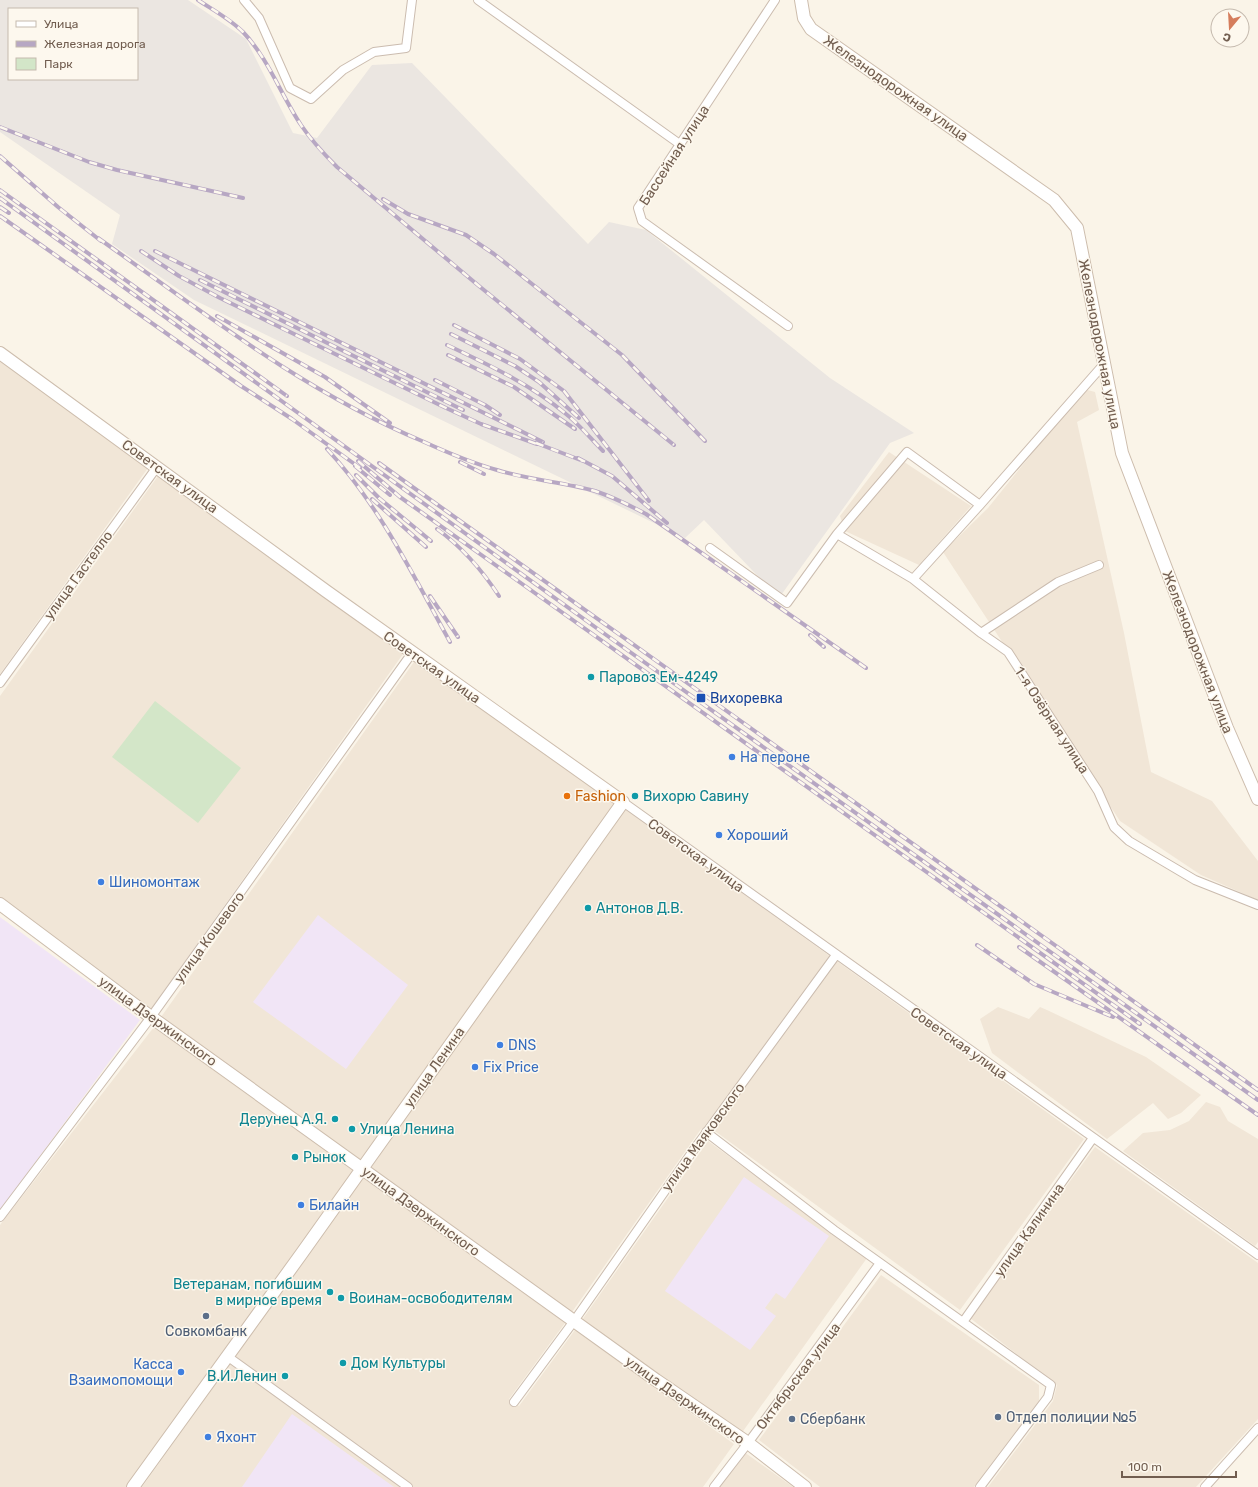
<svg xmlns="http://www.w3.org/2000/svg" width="1258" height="1487" font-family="Rubik,sans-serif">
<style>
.residential{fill:#f1e6d7}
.industrial{fill:#ebe6e1;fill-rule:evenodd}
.education{fill:#f1e5f6}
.green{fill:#d3e6c8}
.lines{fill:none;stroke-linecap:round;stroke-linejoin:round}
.street-casing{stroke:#cbbcaf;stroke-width:10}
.secondary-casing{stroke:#cdbdad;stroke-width:14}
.street{stroke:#fff;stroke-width:8}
.secondary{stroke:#fff;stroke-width:12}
.rail-casing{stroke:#b7a7c3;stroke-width:4}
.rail{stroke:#fdf8ee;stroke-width:2.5;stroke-dasharray:8;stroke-linecap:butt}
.culture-dot{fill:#0f9aa8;stroke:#fdf8ee;stroke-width:1.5}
.transit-dot{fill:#1a4fb4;stroke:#fdf8ee;stroke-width:1.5}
.shop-dot{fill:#3f7fe0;stroke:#fdf8ee;stroke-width:1.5}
.food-dot{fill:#e8710a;stroke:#fdf8ee;stroke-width:1.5}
.service-dot{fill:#5c6f8a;stroke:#fdf8ee;stroke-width:1.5}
.labels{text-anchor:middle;stroke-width:3;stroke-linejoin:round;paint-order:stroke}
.street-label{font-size:14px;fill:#715d4f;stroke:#fdf8ee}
.culture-label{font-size:14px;fill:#0d838f;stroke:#fdf8ee;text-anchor:start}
.transit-label{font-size:14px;fill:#164399;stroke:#fdf8ee;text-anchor:start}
.shop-label{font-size:14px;fill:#366cbe;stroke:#fdf8ee;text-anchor:start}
.food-label{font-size:14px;fill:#c56008;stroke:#fdf8ee;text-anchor:start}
.service-label{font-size:14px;fill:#4e5e75;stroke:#fdf8ee;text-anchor:start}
</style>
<rect width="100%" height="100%" fill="#faf4e8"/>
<path class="residential" d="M0 361 148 468 0 674Z
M1084 389 1095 392 1099 410 1077 422 1124 633 1151 772 1212 801 1258 861V900L1201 875 1120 821 943 552 988 508Z
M889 452 971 506 919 565 845 531 840 516Z
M158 476 403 654 151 1009 0 897V696Z
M414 662 617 805 360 1160 161 1017Z
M624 808 1084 1139 960 1310 708 1126 701 1129 572 1312 371 1168Z
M998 1007 1029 1019 1040 1007 1047 1010 1146 1057 1201 1095 1181 1113 1168 1119 1153 1103 1107 1139 992 1053 980 1019Z
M154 1027 353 1171 126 1487H0V1225Z
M1206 1102 1220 1107 1228 1121 1258 1139V1242L1255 1246 1123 1151 1143 1133 1170 1130 1189 1121Z
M708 1141 867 1258 741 1434 582 1320Z
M1095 1147 1258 1263V1419L1196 1487H988L1053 1401 1057 1385 970 1318Z
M363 1178 565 1323 509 1399 519 1406 575 1330 734 1444 703 1487H142Z
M881 1275 1039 1385V1404L974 1487H820L759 1440Z
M744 1452 793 1487H719Z"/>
<path class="industrial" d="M0 0H188L246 39 293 133 317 138 372 65 412 63 588 244 609 222 646 230 830 378 914 433 890 443 779 598 704 520 685 538 194 300 112 244 120 215 0 132ZM9 9H137V79H9Z"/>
<path class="education" d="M318 915 408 985 346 1069 253 1002Z
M0 917 140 1020 0 1210Z
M744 1177 829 1236 785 1299 776 1293 765 1308 776 1316 750 1350 665 1291Z
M292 1414 394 1487H242Z"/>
<path class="green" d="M155 701 241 768 198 823 112 757Z"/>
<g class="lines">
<g class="street-casing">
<path id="street" d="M244 0 259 18 290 88 311 99 343 70 374 52 406 48 412 0
M478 0 681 145
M775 0 638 208 642 221 788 326
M837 534 913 579 981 633 1008 652 1098 791 1114 827 1129 841 1195 880 1258 905
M710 548 787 603 837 534 907 452 980 505
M913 579 980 505 1104 364
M981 633 1058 582 1099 565
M0 683 157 467
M623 802 1258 1255
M706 1132 834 1230 1051 1385 1048 1397 980 1487
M0 1217 151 1017 412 653
M963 1322 1093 1138
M227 1356 408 1487
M514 1402 574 1321 695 1148 836 955
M714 1487 748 1443 880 1263
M1205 1487 1258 1428"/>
</g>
<g class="secondary-casing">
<path id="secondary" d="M801 0 804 18 811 29 1054 200 1077 228 1122 453 1227 728 1258 799
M0 353 326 591 623 802 302 1253 133 1487
M0 904 151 1017 656 1380 748 1443 805 1487"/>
</g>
<use href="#street" class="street"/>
<use href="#secondary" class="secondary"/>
<g class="rail-casing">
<path id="rail" d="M198 0C213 10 230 19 243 32 268 58 281 95 301 125 311 140 324 154 337 167L479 286 674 445
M0 127 89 162 117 170 243 198
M0 156 58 207 101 241
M0 190 287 396
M0 198 609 637 1258 1100
M383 199 408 214 466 235 494 254 622 355 705 441
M0 207 9 213
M0 216 241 386 292 419 360 468
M98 238C203 312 303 391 422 441 446 452 472 463 497 470 529 480 563 482 595 491 613 497 629 505 646 514L866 668
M141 251 179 276 220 298 446 408 481 424 537 444
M155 251 543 442
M200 280 463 410
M217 316 325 377 390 423
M454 325 520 359 564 391 649 501
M451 334 515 366 539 382 579 418
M447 345C489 365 530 384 566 414 579 424 591 439 603 451
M448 355 514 387 575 429
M435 380 485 405 500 415
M536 443 583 461
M327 449C379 505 413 575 450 642
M578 458 612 476 667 523
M358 461 400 497 1140 1024
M460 462 484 474
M379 463 1258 1090
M355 466 390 495
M356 475 379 498 431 541
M372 499 426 547
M437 529C462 547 482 570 499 596
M430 596 458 637
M810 635 824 647
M977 945 1034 984 1113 1017
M1019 947 1258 1115"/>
</g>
<use href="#rail" class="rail"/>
</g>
<g class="culture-dot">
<circle cx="591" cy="677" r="4"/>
<circle cx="635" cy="796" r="4"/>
<circle cx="588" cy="908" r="4"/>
<circle cx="335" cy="1119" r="4"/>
<circle cx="352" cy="1129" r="4"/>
<circle cx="295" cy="1157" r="4"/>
<circle cx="330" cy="1292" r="4"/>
<circle cx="341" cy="1298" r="4"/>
<circle cx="343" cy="1363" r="4"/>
<circle cx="285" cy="1376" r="4"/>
</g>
<rect class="transit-dot" x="696" y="693" width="10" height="10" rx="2"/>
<g class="shop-dot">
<circle cx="732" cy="757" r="4"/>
<circle cx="719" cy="835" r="4"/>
<circle cx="101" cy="882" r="4"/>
<circle cx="500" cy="1045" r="4"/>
<circle cx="475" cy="1067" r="4"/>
<circle cx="301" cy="1205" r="4"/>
<circle cx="181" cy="1372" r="4"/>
<circle cx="208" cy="1437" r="4"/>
</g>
<circle class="food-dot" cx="567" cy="796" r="4"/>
<g class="service-dot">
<circle cx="206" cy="1316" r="4"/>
<circle cx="998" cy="1417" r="4"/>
<circle cx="792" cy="1419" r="4"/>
</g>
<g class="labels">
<g class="street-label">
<text transform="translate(896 88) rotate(35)" y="5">Железнодорожная улица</text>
<text transform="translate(674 155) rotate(-57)" y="5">Бассейная улица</text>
<text transform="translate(1100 344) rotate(79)" y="5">Железнодорожная улица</text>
<text transform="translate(170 476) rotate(36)" y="5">Советская улица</text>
<text transform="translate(78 575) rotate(-54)" y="5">улица Гастелло</text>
<text transform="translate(1198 652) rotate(69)" y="5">Железнодорожная улица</text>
<text transform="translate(432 667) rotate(35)" y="5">Советская улица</text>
<text transform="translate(1052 720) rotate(57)" y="5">1-я Озёрная улица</text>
<text transform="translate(696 855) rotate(36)" y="5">Советская улица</text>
<text transform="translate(209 937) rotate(-54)" y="5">улица Кошевого</text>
<text transform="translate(158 1021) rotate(36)" y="5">улица Дзержинского</text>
<text transform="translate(959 1043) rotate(35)" y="5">Советская улица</text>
<text transform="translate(434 1067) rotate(-55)" y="5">улица Ленина</text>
<text transform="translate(703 1137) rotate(-54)" y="5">улица Маяковского</text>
<text transform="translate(421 1211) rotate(36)" y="5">улица Дзержинского</text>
<text transform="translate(1029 1230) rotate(-55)" y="5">улица Калинина</text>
<text transform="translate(798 1376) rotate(-53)" y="5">Октябрьская улица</text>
<text transform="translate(685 1400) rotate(35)" y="5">улица Дзержинского</text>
</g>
<g class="culture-label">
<text x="599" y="682">Паровоз Ем-4249</text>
<text x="643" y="801">Вихорю Савину</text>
<text x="596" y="913">Антонов Д.В.</text>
<text x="327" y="1124" text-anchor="end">Дерунец А.Я.</text>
<text x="360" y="1134">Улица Ленина</text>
<text x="303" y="1162">Рынок</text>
<text x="322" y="1289" text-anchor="end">Ветеранам, погибшим<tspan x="322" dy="16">в мирное время</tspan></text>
<text x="349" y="1303">Воинам-освободителям</text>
<text x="351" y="1368">Дом Культуры</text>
<text x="277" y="1381" text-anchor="end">В.И.Ленин</text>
</g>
<g class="transit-label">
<text x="710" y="703">Вихоревка</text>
</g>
<g class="shop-label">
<text x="740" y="762">На пероне</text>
<text x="727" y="840">Хороший</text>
<text x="109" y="887">Шиномонтаж</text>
<text x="508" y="1050">DNS</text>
<text x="483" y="1072">Fix Price</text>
<text x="309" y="1210">Билайн</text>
<text x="173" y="1369" text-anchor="end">Касса<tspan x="173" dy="16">Взаимопомощи</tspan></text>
<text x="216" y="1442">Яхонт</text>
</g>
<g class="food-label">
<text x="575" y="801">Fashion</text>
</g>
<g class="service-label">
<text x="206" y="1336" text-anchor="middle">Совкомбанк</text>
<text x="1006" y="1422">Отдел полиции №5</text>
<text x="800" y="1424">Сбербанк</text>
</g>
</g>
<rect x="8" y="8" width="130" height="72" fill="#fdf8ee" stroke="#c5baae"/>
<rect x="16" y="21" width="20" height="6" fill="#ffffff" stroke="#c5baae"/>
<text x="44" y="28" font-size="12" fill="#715d4f">Улица</text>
<rect x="16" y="41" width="20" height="6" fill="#b7a7c3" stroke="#c5baae"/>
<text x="44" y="48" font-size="12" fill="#715d4f">Железная дорога</text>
<rect x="16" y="58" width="20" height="12" fill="#d3e6c8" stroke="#c5baae"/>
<text x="44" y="68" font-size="12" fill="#715d4f">Парк</text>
<g transform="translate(1230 28) rotate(198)"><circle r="19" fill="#fdf8ee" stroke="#c5baae"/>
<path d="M0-3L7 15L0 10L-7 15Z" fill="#d57d5c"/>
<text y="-6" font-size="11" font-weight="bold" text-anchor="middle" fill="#715d4f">С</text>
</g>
<path d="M1122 1471v6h114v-6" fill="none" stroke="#715d4f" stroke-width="2"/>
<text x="1128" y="1471" font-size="12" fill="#715d4f" stroke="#fdf8ee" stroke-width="3" paint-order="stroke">100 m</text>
</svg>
